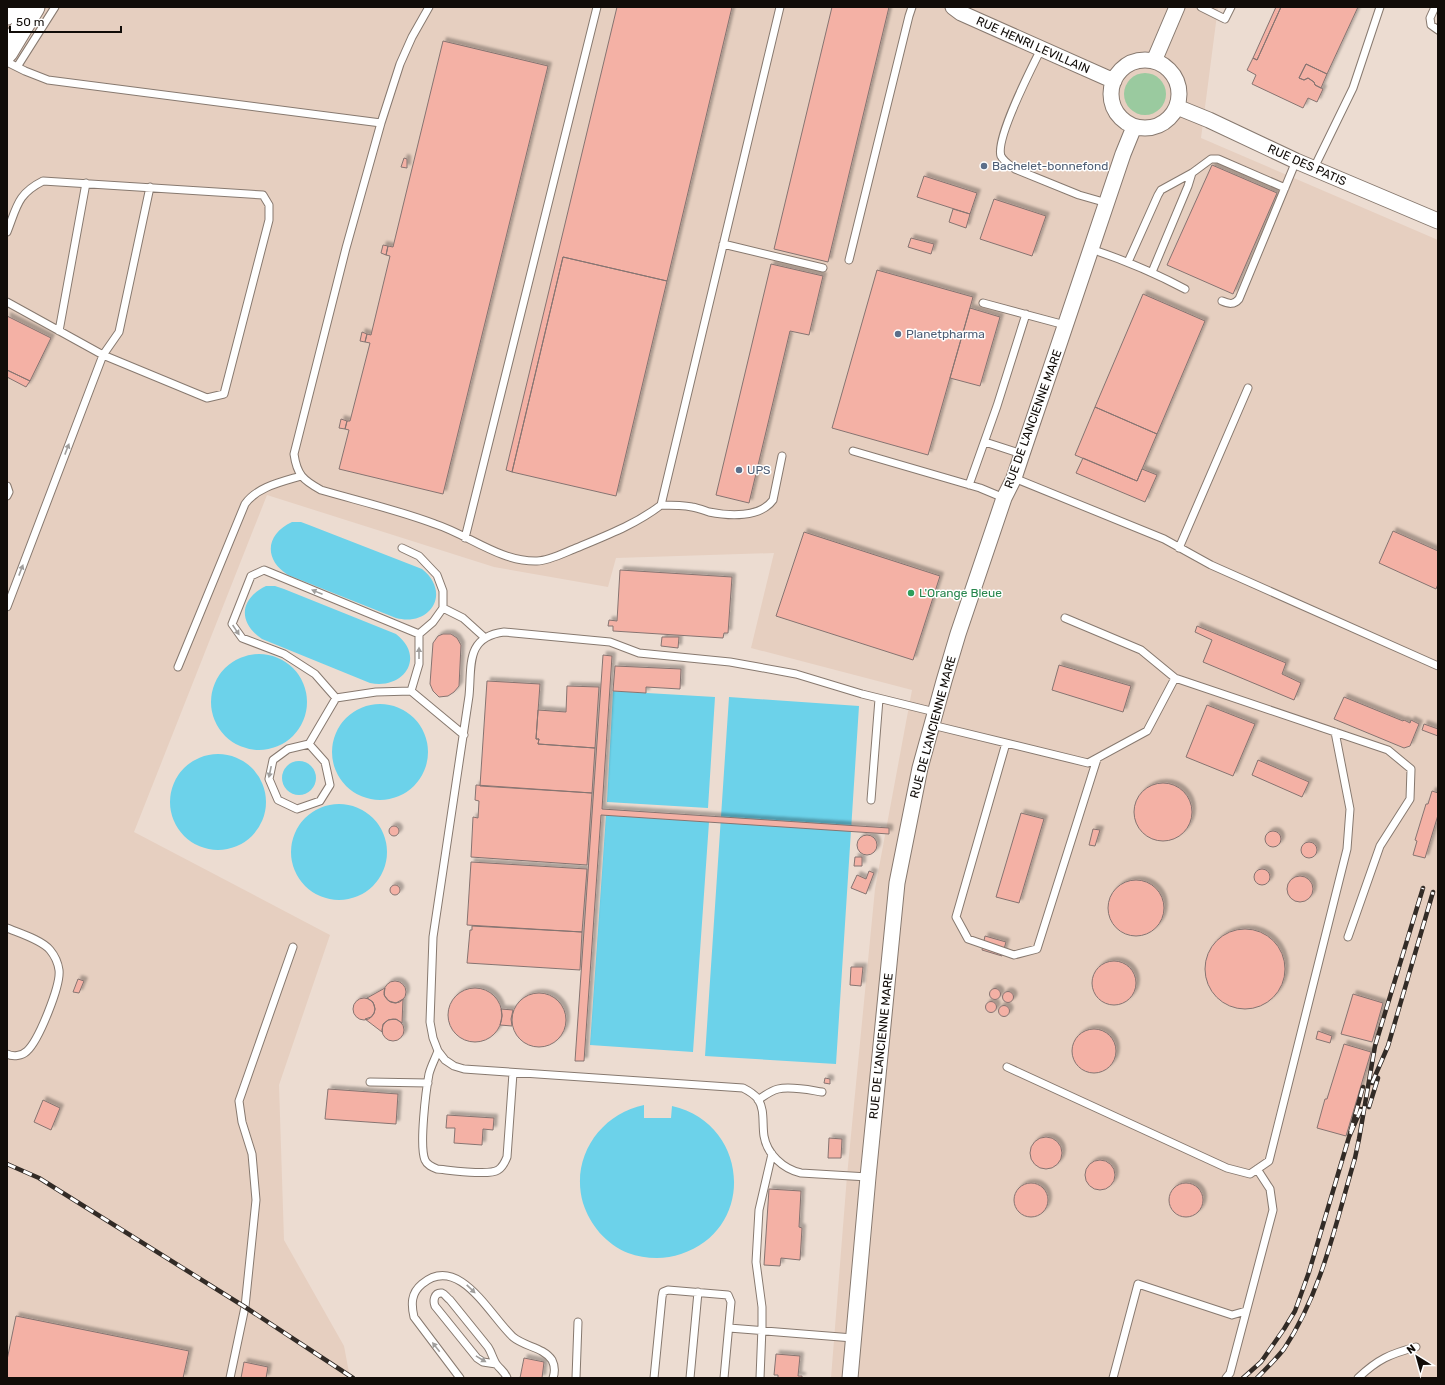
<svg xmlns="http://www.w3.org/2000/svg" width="1445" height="1385" font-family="Rubik,sans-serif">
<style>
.built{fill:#e6cfc0}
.green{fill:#9aca9f}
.water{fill:#6cd2ea}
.building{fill:#f4b1a5;stroke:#867471;filter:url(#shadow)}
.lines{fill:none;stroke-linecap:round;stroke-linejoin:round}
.service-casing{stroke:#87796f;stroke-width:9}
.minor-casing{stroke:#87796f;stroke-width:17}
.secondary-casing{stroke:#87796f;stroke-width:23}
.service{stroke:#fff;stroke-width:7}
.minor{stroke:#fff;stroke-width:15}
.secondary{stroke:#fff;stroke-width:21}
.rail-casing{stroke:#322b26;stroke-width:4.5}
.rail{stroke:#fff;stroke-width:3;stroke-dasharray:9;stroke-linecap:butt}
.oneway{fill:#a09e9c}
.service-dot{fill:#5c6f8a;stroke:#fff;stroke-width:1.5}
.leisure-dot{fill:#2e9e5b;stroke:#fff;stroke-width:1.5}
.labels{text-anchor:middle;stroke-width:3;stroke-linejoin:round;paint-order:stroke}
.street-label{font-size:12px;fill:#110c08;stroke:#fff}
.service-label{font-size:12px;fill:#4e5e75;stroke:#fff;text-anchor:start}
.leisure-label{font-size:12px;fill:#27864d;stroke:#fff;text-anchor:start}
</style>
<defs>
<filter id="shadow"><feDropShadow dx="3.5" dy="-3.5" stdDeviation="1" flood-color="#0004"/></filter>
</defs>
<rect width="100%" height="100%" fill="#ecdcd1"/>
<path class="built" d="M7 7H1218L1201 138 1438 240V1378H831L847 1176 875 889 912 690 751 648 774 553 616 558 608 587 494 567 267 495 134 832 330 935 279 1085 284 1240 344 1346 350 1378H7Z"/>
<path class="green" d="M1124 94a21 21 0 1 1 42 0a21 21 0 1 1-42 0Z"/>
<path class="water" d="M292 522H301L309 525 422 569C452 593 430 627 396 618L288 575C263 559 266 534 292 522Z
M266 586H275L284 589 396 634C426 657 404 690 370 683L262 639C238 623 239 599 266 586Z
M211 702a48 48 0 1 1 96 0a48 48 0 1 1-96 0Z
M613 691 715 697 708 808 607 802Z
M729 697 859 706 836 1064 705 1056Z
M332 752a48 48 0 1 1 96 0a48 48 0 1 1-96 0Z
M170 802a48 48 0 1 1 96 0a48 48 0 1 1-96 0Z
M282 778a17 17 0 1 1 34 0a17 17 0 1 1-34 0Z
M291 852a48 48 0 1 1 96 0a48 48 0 1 1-96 0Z
M606 815 709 822 693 1052 590 1045Z
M644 1105V1118H671L672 1106C749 1123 757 1229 681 1254 664 1260 645 1259 628 1253 606 1244 590 1225 583 1203 570 1158 600 1114 644 1105Z"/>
<path class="building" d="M617 7H732L667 281 563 257 512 472 506 470Z
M832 7H889L828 262 774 249Z
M1276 7H1281L1257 60 1253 58Z
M1281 7H1358L1327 74 1306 64 1299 78 1304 80 1308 78 1314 82 1315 85 1323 89 1317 102 1308 98 1303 108 1252 84 1256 75 1247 70 1253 58 1257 60Z
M443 41 548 66 443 494 339 469 349 430 345 429 347 421H350L370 343 365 342 367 334 371 335 390 256 386 255 388 246 393 247Z
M1306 64 1327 74 1321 88 1315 85 1314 82 1308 78 1304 80 1299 78Z
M404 158 407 159V168L401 167Z
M1212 165 1277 193 1233 294 1167 265Z
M924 176 977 193 970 214 917 197Z
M994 199 1046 216 1032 256 980 239Z
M953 209 970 214 966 228 949 222Z
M911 238 934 244 931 254 908 247Z
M383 245 388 246 386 255 381 253Z
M563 257 667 281 616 496 512 472Z
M771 264 823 276 809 335 790 331 749 503 716 495Z
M877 270 973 297 928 455 832 428Z
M1143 294 1205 321 1157 434 1095 407Z
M970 308 1000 317 980 386 950 378Z
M7 316 51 338 30 381 7 370Z
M362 332 367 334 365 342 360 341Z
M7 370 30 381 26 387 7 377Z
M1095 407 1157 434 1137 481 1075 455Z
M341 419 347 421 345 429 339 428Z
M1083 458 1137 481 1142 469 1157 475 1145 502 1076 473Z
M1393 531 1438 551V584L1436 589 1379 563Z
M804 532 940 576 913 660 776 616Z
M620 570 732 577 728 633H724L723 638 613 631V626H608L609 620 617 621Z
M1197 626 1286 663 1282 674 1301 683 1294 700 1203 662 1212 640 1195 632Z
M443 634H451L457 638 461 645 459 686 454 692 448 696 439 697 433 691 430 684 433 643 438 636Z
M662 637H679L678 648 661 646Z
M603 655 612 656 602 809 889 828V834L601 815 584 1061H575Z
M1059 665 1131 686 1123 712 1052 690Z
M615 666 681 669 680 689 646 687V693L613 691Z
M487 681 540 684 536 739H539L538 744 595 748 592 793 480 786Z
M567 686 599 687 595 748 538 744 539 739H536L538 710 566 712Z
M1344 697 1403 721 1404 720 1410 723 1411 720 1419 724 1410 746 1404 748 1334 719Z
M1207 705 1255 724 1233 776 1186 757Z
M1424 724 1438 729V736L1422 730Z
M1258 760 1309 782 1302 797 1252 775Z
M1134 812a29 29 0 1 1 58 0a29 29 0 1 1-58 0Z
M476 785 592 793 587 865 471 857 473 817 478 818 479 801 475 800Z
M1432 791 1438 793V815L1425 858 1413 855 1417 841 1415 840 1426 804H1428Z
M1021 813 1044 819 1019 903 996 897Z
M389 831a5 5 0 1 1 10 0a5 5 0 1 1-10 0Z
M1093 829 1100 830 1095 846 1089 845Z
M1265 839a8 8 0 1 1 16 0a8 8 0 1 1-16 0Z
M857 845a10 10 0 1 1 20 0a10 10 0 1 1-20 0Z
M1301 850a8 8 0 1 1 16 0a8 8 0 1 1-16 0Z
M855 857H862V866H854Z
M471 862 587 869 582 932 467 925Z
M1254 877a8 8 0 1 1 16 0a8 8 0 1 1-16 0Z
M869 871 874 873 866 894 851 888 857 875 866 879Z
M1287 889a13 13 0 1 1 26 0a13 13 0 1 1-26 0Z
M1108 908a28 28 0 1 1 56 0a28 28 0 1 1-56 0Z
M390 890a5 5 0 1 1 10 0a5 5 0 1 1-10 0Z
M472 926 582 932 580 970 467 963 470 930H472Z
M1205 969a40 40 0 1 1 80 0a40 40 0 1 1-80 0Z
M985 936 1006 942 1002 956 982 950Z
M1092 983a22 22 0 1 1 44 0a22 22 0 1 1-44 0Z
M851 967H863L861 986 850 985Z
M78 979 84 981 79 993 73 992Z
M384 992a11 11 0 1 1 22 0a11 11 0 1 1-22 0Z
M385 988 384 995 389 1001 396 1003 403 999 402 1023 396 1019 388 1020 383 1024 382 1032 365 1019 371 1017 374 1013 375 1009 373 1002 367 998Z
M448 1015a27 27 0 1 1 54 0a27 27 0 1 1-54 0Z
M989.5 994a5.5 5.5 0 1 1 11 0a5.5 5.5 0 1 1-11 0Z
M1002.5 997a5.5 5.5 0 1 1 11 0a5.5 5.5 0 1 1-11 0Z
M512 1020a27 27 0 1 1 54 0a27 27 0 1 1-54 0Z
M1353 994 1383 1003 1372 1042 1341 1034Z
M353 1009a11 11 0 1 1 22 0a11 11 0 1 1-22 0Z
M985.5 1007a5.5 5.5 0 1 1 11 0a5.5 5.5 0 1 1-11 0Z
M998.5 1011a5.5 5.5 0 1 1 11 0a5.5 5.5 0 1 1-11 0Z
M501 1009 513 1010 511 1019 512 1026 500 1025 502 1016Z
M382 1030a11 11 0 1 1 22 0a11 11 0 1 1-22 0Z
M1072 1051a22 22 0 1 1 44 0a22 22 0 1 1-44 0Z
M1318 1031 1332 1036 1330 1043 1316 1039Z
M1344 1044 1371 1052 1346 1136 1317 1128 1325 1099H1327Z
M825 1078 830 1079V1084L824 1083Z
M328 1089 398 1094 396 1124 325 1119Z
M43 1100 60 1108 51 1130 34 1122Z
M447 1115 494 1118 493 1130 483 1129 482 1145 454 1143 455 1128H446Z
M1030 1153a16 16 0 1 1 32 0a16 16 0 1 1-32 0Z
M829 1138 842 1139 841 1158H828Z
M1085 1175a15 15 0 1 1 30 0a15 15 0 1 1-30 0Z
M1169 1200a17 17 0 1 1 34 0a17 17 0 1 1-34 0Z
M1014 1200a17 17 0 1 1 34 0a17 17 0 1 1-34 0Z
M769 1189 801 1191 799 1227 802 1228 800 1260 781 1258 780 1266 764 1265Z
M16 1316 189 1351 183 1378H7V1360Z
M776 1354 800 1356 798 1376H802V1378H778V1375H774Z
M524 1358 544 1362 542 1378H520Z
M244 1362 268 1367 266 1378H241Z"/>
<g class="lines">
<g class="service-casing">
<path id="service" d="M429 7 412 37 400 64 381 123 346 248 294 454C297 475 303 480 321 490 359 501 398 510 435 524 469 535 500 562 537 561 548 561 564 553 574 549 605 536 635 525 661 505 671 505 682 505 692 507 698 508 703 510 709 512 729 516 760 518 773 500L782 456
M1201 7 1225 19 1231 7
M1435 7 1430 18 1431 25 1438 30
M1041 49C1032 67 995 139 1001 156 1004 162 1010 165 1015 169L1079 195 1107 203
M7 62 25 71 48 80 381 123
M17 67 55 7
M1314 168 1353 88 1380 7
M7 232C17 207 17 194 43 181L263 195 269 205V220L224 394 207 398 103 355 7 302
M723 244 823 268
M1091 249C1124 260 1155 273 1185 289
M849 260 909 16 912 7
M1128 262 1158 195 1161 190 1192 173 1211 159H1218L1285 188
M1152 272 1188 186 1192 173
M1222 301C1229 304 1234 305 1239 299L1296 161
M983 303 1065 325
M59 331 86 183
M985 442 1022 454
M853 451 980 488 1004 498
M1014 478 1164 539 1211 565 1438 666
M969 485 997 406 1026 314
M7 486 9 492 7 496
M661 505 780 7
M465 538 597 7
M402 548 419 556 437 575 443 591V608L433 622 419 634
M1179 548 1248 388
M7 607 103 355 119 332 150 187
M443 608 463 618 484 637
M178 667 245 504C257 487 281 482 301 476
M1175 678 1388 750 1411 769 1410 799 1380 846 1348 937
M336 698 315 674 284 654 242 638 232 624 251 576 264 570 419 634V664L411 691
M932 725 1088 763 1147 731 1175 678 1141 650 1065 618
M1006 743 956 917 968 939 1014 955 1037 949 1097 759
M309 744 325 762 330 785 320 801 297 809 278 800 269 779 273 760 288 749 309 744 336 698 376 692 411 691 464 735
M871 800 879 699
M7 928C19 933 42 940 50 950 55 956 58 963 59 970 61 985 39 1040 27 1051 22 1056 13 1057 7 1054
M438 1051C435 1059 431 1066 429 1074 426 1090 419 1146 425 1160 427 1165 432 1167 437 1169 449 1170 489 1176 498 1170 503 1167 505 1162 507 1157L513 1073
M1007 1067 1227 1168 1250 1174 1269 1161 1347 849 1350 809 1335 732
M370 1082 428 1083
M758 1100C764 1096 770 1091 778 1089 791 1086 809 1090 822 1092
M868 1177 801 1173C783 1169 767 1154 764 1136 762 1123 765 1110 758 1099 754 1094 749 1091 743 1088L464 1069 454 1066 445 1060 438 1051 433 1038 430 1022 433 937 469 696C472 666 465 637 504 632L610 642 639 653 730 662 758 667 796 674 862 694 935 712
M729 1328 853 1338
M496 1364 483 1362 477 1358 435 1306C433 1301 434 1292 442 1293 445 1294 447 1298 450 1300L488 1347C492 1353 493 1360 497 1365 501 1370 505 1372 507 1378
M230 1378 245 1307 256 1200 252 1154 242 1122 239 1101 293 947
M460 1378 414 1317C411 1304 411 1293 422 1284 459 1253 490 1316 513 1337 525 1347 543 1347 552 1360 555 1366 555 1372 553 1378
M576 1378 578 1322
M654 1378 662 1297 663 1292 668 1290 728 1295 731 1302 724 1378
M690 1378 698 1292
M760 1378 762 1327V1307L756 1262 759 1210 772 1154
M1113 1378 1138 1284 1232 1315 1246 1311
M1226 1378 1230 1373 1273 1210 1270 1189 1257 1169
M1358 1378C1378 1359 1390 1354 1416 1347"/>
</g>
<g class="minor-casing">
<path id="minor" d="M953 7 961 13 1114 81
M1111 94a34 34 0 1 1 68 0a34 34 0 1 1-68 0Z
M1154 61 1177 7
M1177 107 1209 120 1296 161 1438 221
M850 1378 868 1177 897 883 920 768 944 681 958 634 1004 498 1014 478 1022 454 1123 154 1134 127"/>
</g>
<g class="secondary-casing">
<path id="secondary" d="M7 14 11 7
M7 52 34 7"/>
</g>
<use href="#service" class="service"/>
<use href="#minor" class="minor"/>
<use href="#secondary" class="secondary"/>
<g class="rail-casing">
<path id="rail" d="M1372 1083 1388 1046 1433 892
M1369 1107 1378 1078
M1361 1109 1349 1137 1363 1087
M7 1164 39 1178 245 1307 353 1378
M1243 1378 1261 1362 1284 1329 1295 1311 1309 1272 1349 1137
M1257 1378C1266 1369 1276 1359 1284 1349 1322 1292 1336 1222 1355 1158L1359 1139 1375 1046 1423 888"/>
</g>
<use href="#rail" class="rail"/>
</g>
<defs><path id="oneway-solid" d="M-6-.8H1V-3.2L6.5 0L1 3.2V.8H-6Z"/></defs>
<g class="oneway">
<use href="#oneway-solid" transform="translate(67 449) rotate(-69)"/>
<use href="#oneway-solid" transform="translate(21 570) rotate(-69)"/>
<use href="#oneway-solid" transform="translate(317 592) rotate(-158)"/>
<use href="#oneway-solid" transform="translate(236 630) rotate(56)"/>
<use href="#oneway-solid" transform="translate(419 653) rotate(-90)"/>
<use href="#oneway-solid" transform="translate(270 772) rotate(102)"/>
<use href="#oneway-solid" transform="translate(471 1289) rotate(44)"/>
<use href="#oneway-solid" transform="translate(436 1347) rotate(-128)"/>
<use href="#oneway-solid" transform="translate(481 1359) rotate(31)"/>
</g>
<g class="service-dot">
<circle cx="984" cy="166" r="4"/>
<circle cx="898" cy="334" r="4"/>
<circle cx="739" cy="470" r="4"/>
</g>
<circle class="leisure-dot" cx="911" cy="593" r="4"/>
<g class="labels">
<g class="street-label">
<text transform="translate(1033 45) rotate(24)" y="4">RUE HENRI LEVILLAIN</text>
<text transform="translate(1307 165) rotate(24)" y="4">RUE DES PATIS</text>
<text transform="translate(1033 419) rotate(-70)" y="4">RUE DE L'ANCIENNE MARE</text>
<text transform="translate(933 727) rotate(-75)" y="4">RUE DE L'ANCIENNE MARE</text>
<text transform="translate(881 1046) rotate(-84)" y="4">RUE DE L'ANCIENNE MARE</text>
</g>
<g class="service-label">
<text x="992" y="170">Bachelet-bonnefond</text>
<text x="906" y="338">Planetpharma</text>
<text x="747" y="474">UPS</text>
</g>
<g class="leisure-label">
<text x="919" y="597">L'Orange Bleue</text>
</g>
</g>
<rect width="1445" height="1385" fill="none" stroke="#110c08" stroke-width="16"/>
<g transform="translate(1417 1357) rotate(323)" stroke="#ffffff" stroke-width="3" paint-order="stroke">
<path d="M0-3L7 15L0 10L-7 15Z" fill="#110c08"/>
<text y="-6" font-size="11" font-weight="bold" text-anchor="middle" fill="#110c08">N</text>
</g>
<path d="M10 26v6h111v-6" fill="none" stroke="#110c08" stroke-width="2"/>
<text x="16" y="26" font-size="12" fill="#110c08" stroke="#ffffff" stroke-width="3" paint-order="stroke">50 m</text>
</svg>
